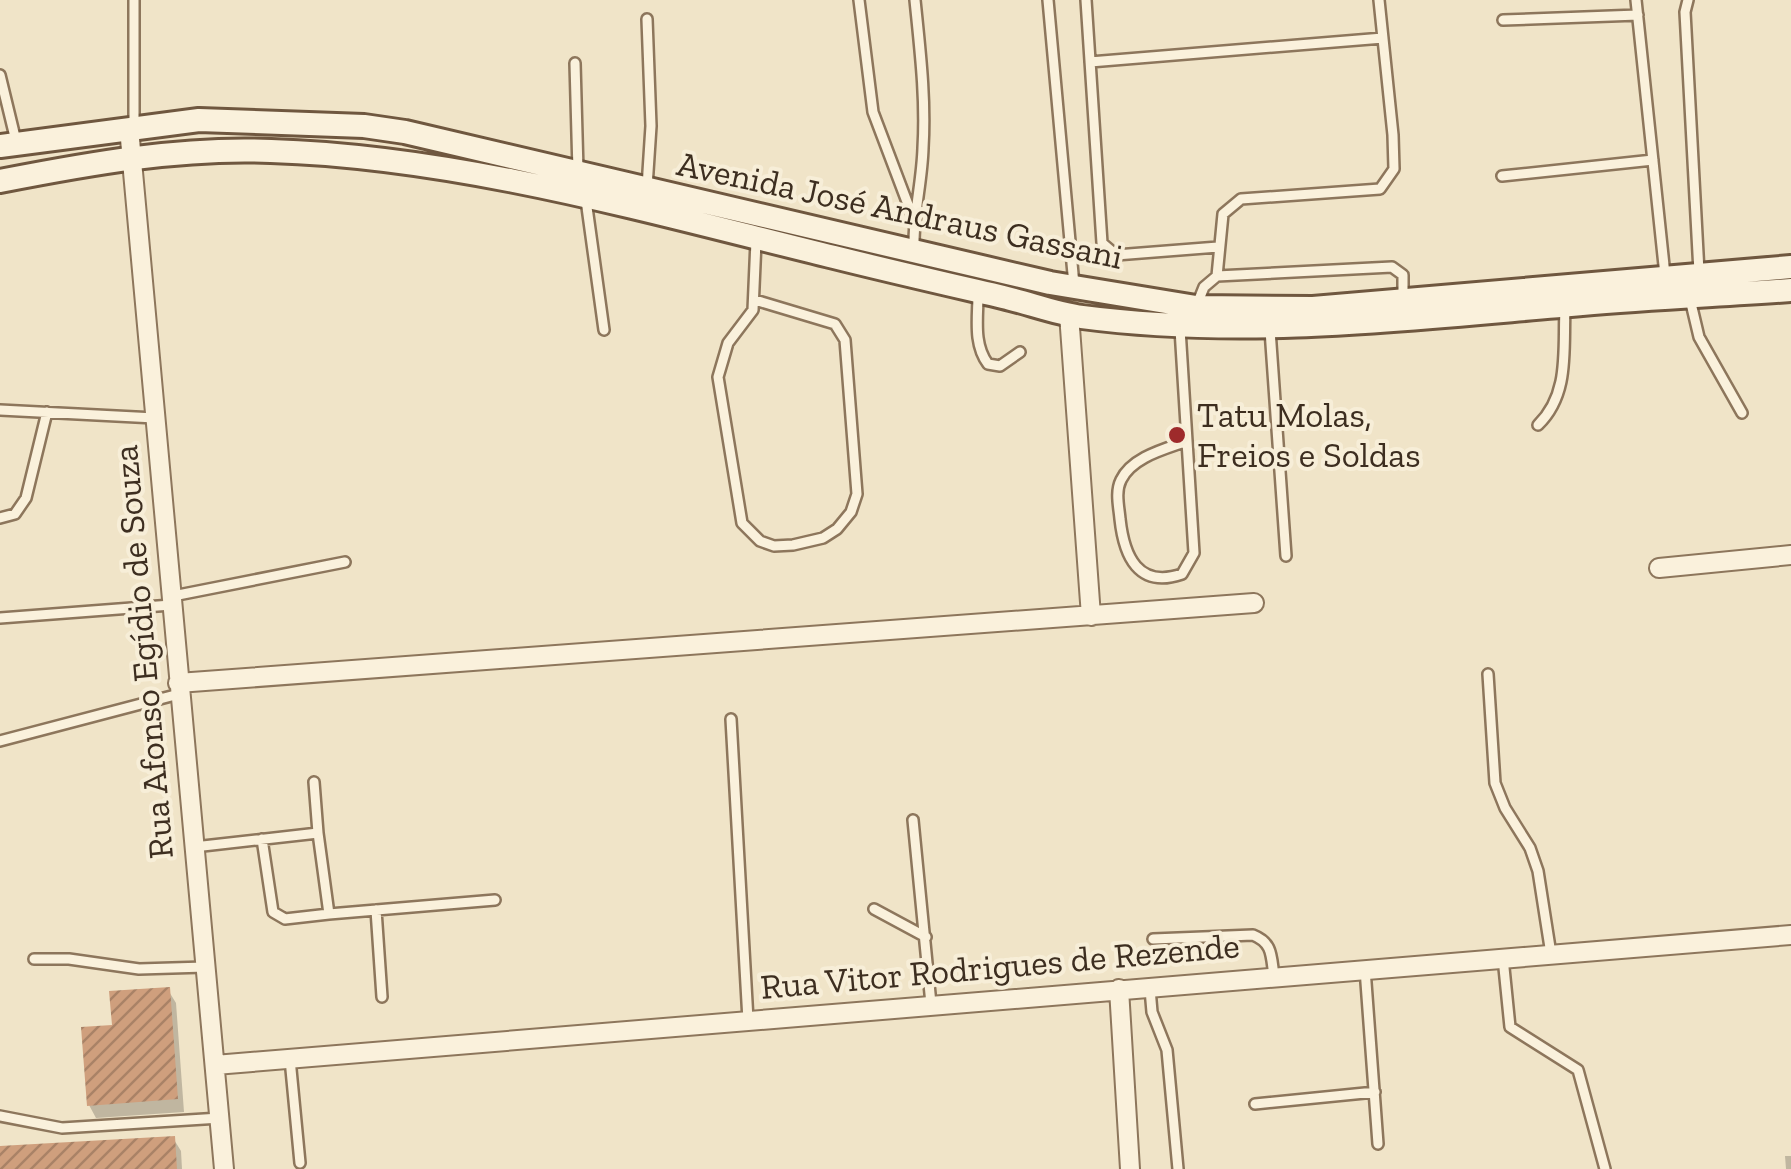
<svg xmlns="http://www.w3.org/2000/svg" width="1791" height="1169" font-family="'Zilla Slab',serif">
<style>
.shadow{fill:#0003}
.building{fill:url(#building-hatch)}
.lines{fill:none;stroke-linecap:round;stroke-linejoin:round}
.service-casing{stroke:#8d765c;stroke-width:14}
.minor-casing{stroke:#8d765c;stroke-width:22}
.secondary-casing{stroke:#6f573f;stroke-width:28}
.service{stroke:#faf1dc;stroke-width:9}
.minor{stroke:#faf1dc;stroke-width:18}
.secondary{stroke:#faf1dc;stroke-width:22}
.poi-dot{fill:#9e2a2b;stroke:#f7eed8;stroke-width:4}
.labels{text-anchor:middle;stroke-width:8;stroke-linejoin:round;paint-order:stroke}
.street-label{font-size:35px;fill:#3d2e20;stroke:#f7eed8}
.poi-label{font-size:35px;fill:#3d2e20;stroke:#f7eed8;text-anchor:start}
</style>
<defs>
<pattern id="building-hatch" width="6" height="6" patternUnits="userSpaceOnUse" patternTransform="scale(2.5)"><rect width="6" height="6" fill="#cf9f7d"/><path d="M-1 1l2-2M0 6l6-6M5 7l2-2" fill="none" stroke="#a98266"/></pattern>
</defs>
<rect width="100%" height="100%" fill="#f0e4c8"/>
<path class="shadow" d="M168 990 176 1003 184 1112 96 1118 89 1105 115 1027Z
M173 1138 181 1151 182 1169H0V1148Z
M1785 1156H1791V1169H1786Z"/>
<path class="building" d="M170 987 178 1099 87 1106 81 1027 112 1025 109 991Z
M175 1136 177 1169H0V1146Z"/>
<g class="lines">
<g class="service-casing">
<path id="service" d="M859 0 873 112 912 215
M1048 0 1074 285
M1086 0 1102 243 1116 255 1218 247
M1636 0 1665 275
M1688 0 1685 12 1699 272
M647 19 651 126 647 187
M1503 20 1638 15
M1090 62 1383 38
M575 63 578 171
M0 75 16 141
M134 125V0
M1502 176 1653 160
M586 200 604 330
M914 249C913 214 922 183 923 148 926 98 920 50 915 0
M1217 276 1223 214 1241 199 1380 189 1394 169 1393 135 1379 0
M978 294C978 318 973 344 988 364L1000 366 1020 352
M1690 299 1699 337 1742 413
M755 300 835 324 845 340 857 494 851 512 837 529 823 538 793 545 774 546 760 541 742 523 718 377 728 343 753 310 756 241
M1196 307 1204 287 1217 276 1392 267 1403 275V298
M1180 329 1194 553 1182 574C1138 589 1124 556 1120 519 1119 507 1115 492 1121 480 1132 457 1165 449 1187 441
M1270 330 1286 556
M0 410 155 418
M1538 425C1570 394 1563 350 1565 308
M0 518 15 514 26 498 47 412
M173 596 345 562
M0 618 171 605
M1488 674 1495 783 1505 808 1530 848 1538 871 1551 954
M731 719 748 1020
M0 741 179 694
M314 782 318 833
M913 820 931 1004
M262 839 273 912 285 919 329 914
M194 847 318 833 329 914 495 900
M874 909 926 937
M376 910 382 997
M1153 939 1253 935C1273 943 1271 956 1274 976
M1503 958 1510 1027 1578 1070 1605 1169
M34 959H69L139 969 205 967
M1365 969 1378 1144
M1150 989 1152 1012 1167 1050 1178 1169
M290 1059 300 1163
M1255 1104 1375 1092
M0 1116 62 1128 220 1118"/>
</g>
<g class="minor-casing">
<path id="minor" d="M129 128 224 1169
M1069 314 1091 616
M1659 568 1791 555
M178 683 1254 603
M1119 989 1130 1169
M215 1065 1791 935"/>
</g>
<g class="secondary-casing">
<path id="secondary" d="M0 146 199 120 364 126 405 132 1050 283 1196 307 1313 308 1791 267
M0 181C87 164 181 147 271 151 461 157 650 212 834 257 890 271 947 284 1003 297 1029 303 1055 313 1082 317 1249 339 1415 318 1582 304 1652 298 1721 295 1791 290"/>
</g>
<use href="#service" class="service"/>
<use href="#minor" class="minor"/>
<use href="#secondary" class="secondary"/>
</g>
<circle class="poi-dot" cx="1177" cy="435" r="10"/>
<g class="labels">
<g class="street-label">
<text transform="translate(900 210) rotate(12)" y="12">Avenida José Andraus Gassani</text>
<text transform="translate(143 652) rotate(-95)" y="12">Rua Afonso Egídio de Souza</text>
<text transform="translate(1000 966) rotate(-5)" y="12">Rua Vitor Rodrigues de Rezende</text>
</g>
<g class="poi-label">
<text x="1197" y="427">Tatu Molas,<tspan x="1197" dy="40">Freios e Soldas</tspan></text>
</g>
</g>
</svg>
